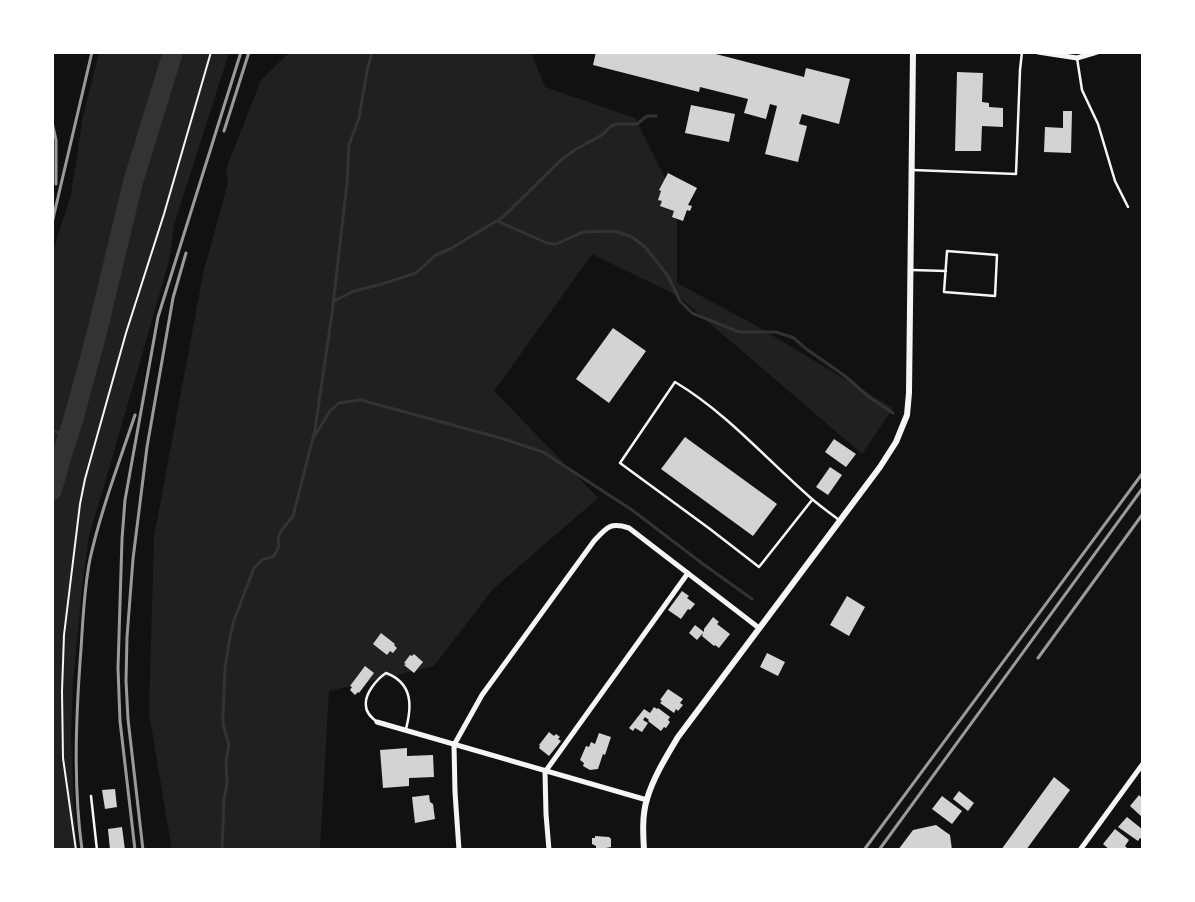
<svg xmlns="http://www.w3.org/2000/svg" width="1195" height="902" font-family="'Open Sans',sans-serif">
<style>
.green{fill:#202020}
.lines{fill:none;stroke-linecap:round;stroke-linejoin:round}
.stream{stroke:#333;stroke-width:3}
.river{stroke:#333;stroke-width:20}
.building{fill:#d3d3d3}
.path{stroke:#f5f5f5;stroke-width:2}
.service{stroke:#f5f5f5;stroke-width:2.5}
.minor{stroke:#f5f5f5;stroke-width:5}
.tertiary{stroke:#f5f5f5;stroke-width:6}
.rail{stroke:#9a9a9a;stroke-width:3}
</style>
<rect width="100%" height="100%" fill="#111"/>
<path class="green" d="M99 53H229L174 225 169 261 105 483 89 535 82 588 73 682 71 735 74 811 77 849 53 850 52 254 71 195 83 116Z
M289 53H533V57L545 87 635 118 677 202V283L755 325 893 408 862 454 678 296 592 254 494 391 598 498 493 589 434 666 329 691 320 849 172 850 149 712 154 537 203 274 228 182 226 169 261 80Z"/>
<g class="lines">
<path class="stream" d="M497 221 547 243 556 244 583 232 614 231 632 237 645 247 668 276 680 301 692 313 739 332H776L794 338 805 348 845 376 869 397 893 413
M334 301 354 291 382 284 416 273 436 255 450 249 503 217 560 161 576 149 602 135 611 126 617 124H637L647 116H656
M52 430 68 437
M314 437 330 411 339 403 361 400 504 439 543 452 632 510 703 564 752 599
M222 850 224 800 227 783 226 761 229 745 223 724V714L225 668 229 642 234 620 254 568 262 560 274 556 279 546 278 539 281 531 293 516 315 430 332 313 347 183 349 145 359 118 367 71 372 52"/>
<path class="river" d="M52 490 61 458 74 417 96 336 133 182 173 52"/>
</g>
<path class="building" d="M596 52H708L804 77 806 68 850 79 839 124 802 114 799 124 807 126 798 162 765 154 777 106 770 104 766 119 744 113 748 99 700 87 699 92 593 65Z
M957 72 983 73 982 102 989 103V107L1003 108V127L982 126 981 151H955Z
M691 105 735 114 729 142 685 133Z
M1063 111H1072L1071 153 1044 152 1045 127 1063 128Z
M668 173 697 188 688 205 692 206 690 211 687 210 683 221 672 217 674 211 660 206 662 201 658 200 661 191 659 190Z
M613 328 646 351 609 403 576 379Z
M685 437 777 504 753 536 661 469Z
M834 439 856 454 846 467 825 452Z
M830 467 842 475 828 495 816 487Z
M682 591 689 596 687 598 695 604 690 610 688 609 681 619 668 610Z
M847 596 865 607 849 636 830 625Z
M713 617 719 622 717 624 730 634 719 648 715 645 714 646 702 636 703 633 697 640 689 633 695 625 704 632V629Z
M381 633 395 644 394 645 397 648 393 653 390 651 387 655 373 644Z
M767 653 785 662 778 676 760 667Z
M414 654 423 662 414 673 404 665 406 664 404 663 410 655 412 656Z
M365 666 374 673 359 693 358 692 355 695 350 690 352 687 350 686Z
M668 689 683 699 680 703 683 705 678 711 676 709 674 713 660 703 662 701 660 700Z
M654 707 657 709 658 708 670 717 668 720 670 722 666 728 664 727 661 731 648 721 649 720 645 717 643 720 648 723 642 732 635 728 633 731 629 728 644 709 650 713Z
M549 732 554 736 556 734 560 737 558 739 561 741 549 756 539 748 540 746 539 745Z
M599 733 611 737 605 755 603 754 598 769 590 770 583 766 584 763 580 760 586 746 589 747 591 742 595 744Z
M407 748V756L433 755 434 777 409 778V786L383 788 380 750Z
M1054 777 1070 790 1026 850H1001Z
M115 789 117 807 105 809 102 790Z
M959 791 974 803 968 811 953 799Z
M429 795 430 802 433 804 435 819 415 823 412 797Z
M1139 795 1142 798V817L1130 806Z
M942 796 962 811 952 824 932 809Z
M1127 817 1142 829V839L1140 838 1138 841 1118 827Z
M936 825 950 835 952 850H898L913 830Z
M122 827 125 850H110L108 829Z
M1115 829 1129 840 1125 846 1129 850H1110L1103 844Z
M595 836 609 837 611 839V847L596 850V846L592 844V838H595Z"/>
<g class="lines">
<path class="path" d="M76 850 63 758 62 691 64 635 80 504 85 479 126 333 164 214 211 52"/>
<path class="service" d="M1077 58 1082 90 1098 124 1115 181 1128 207
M913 170 1016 174 1020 70 1022 52
M947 251 997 255 995 296 944 292Z
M912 270 946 271
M812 500 759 567 710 529 620 463 675 382C727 413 766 459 812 499 820 506 830 513 839 520
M377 722C372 718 366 713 366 706 364 694 377 679 386 673 413 683 412 706 406 729
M91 796 97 850"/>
<path class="minor" d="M1038 52 1077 58 1097 52
M377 722 647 800
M459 850 455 792 454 745 482 695 594 541C607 527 610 522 629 528L759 628
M549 850 546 814 545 772 688 573
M1080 850 1142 765"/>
<path class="tertiary" d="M644 850C643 833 642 815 647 799 653 778 666 757 678 737L880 467 896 442 907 415 909 393 913 52"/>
<path class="rail" d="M52 122 56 140V184
M224 131 249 52
M52 223 92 52
M1038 658 1142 515
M82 850C73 784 76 715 81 649 83 619 84 589 90 559 101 510 119 463 135 415
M135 850 120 721 118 668 122 539 125 500 158 317 241 52
M143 850 128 719 126 681 127 637 133 559 147 447 173 298 186 253
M864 850 1142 474
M879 850 1142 489"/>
</g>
<rect width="1195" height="902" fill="none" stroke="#ffffff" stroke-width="108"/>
</svg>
